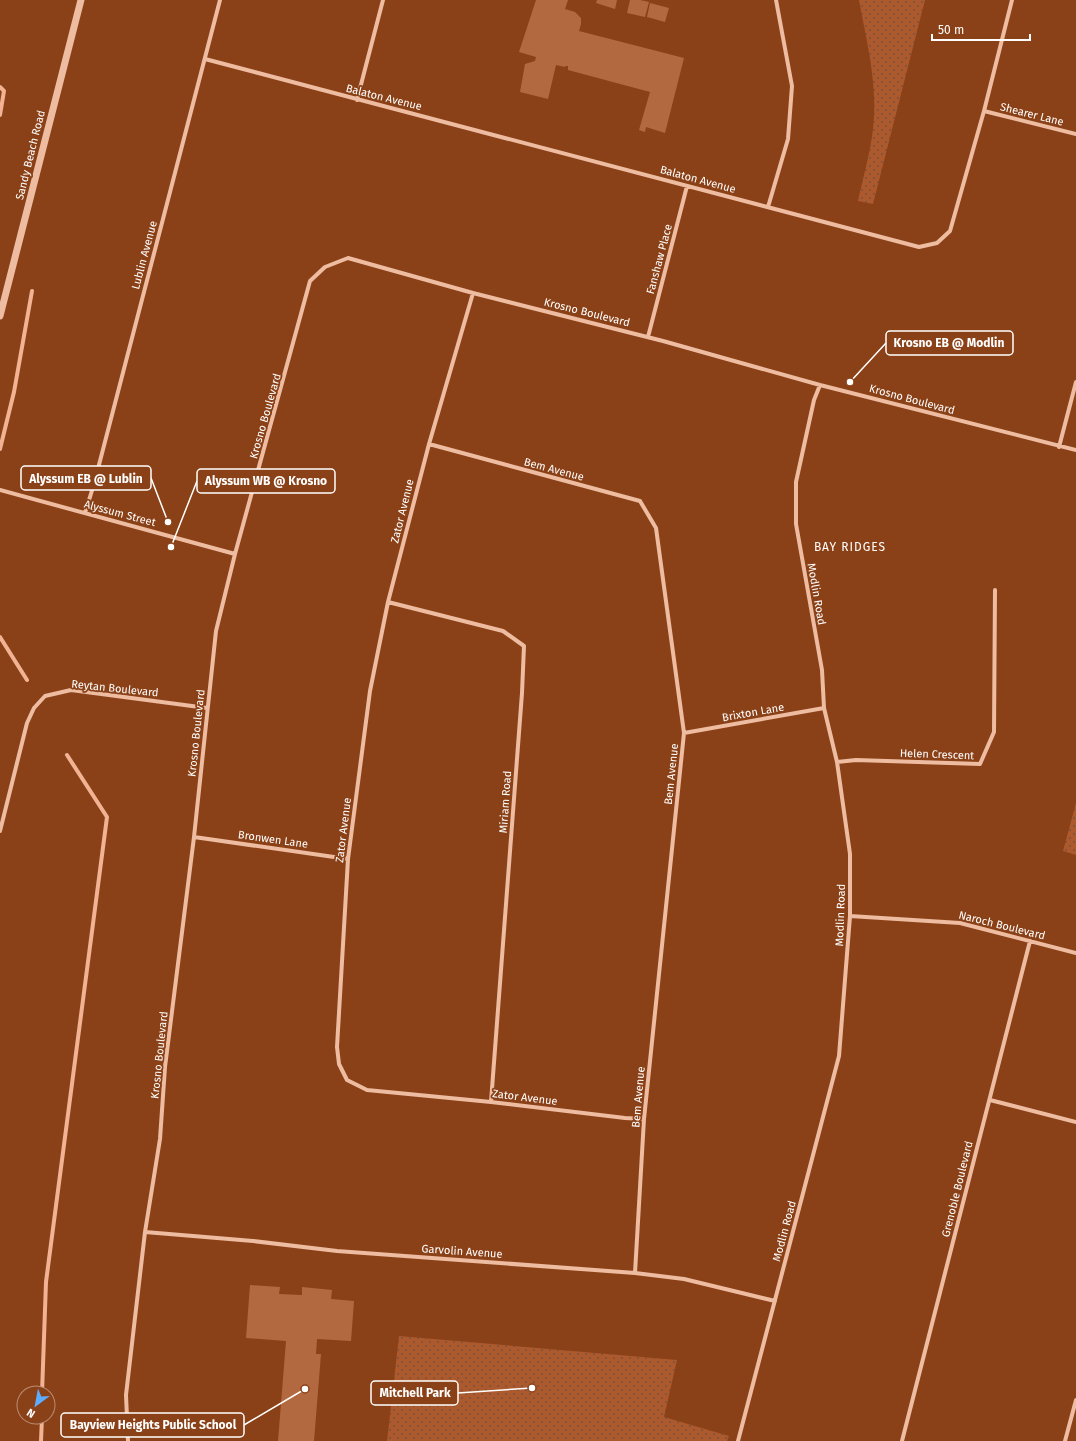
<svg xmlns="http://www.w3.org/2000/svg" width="1076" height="1441" font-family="'Fira Sans',sans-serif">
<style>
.park{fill:url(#park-dots)}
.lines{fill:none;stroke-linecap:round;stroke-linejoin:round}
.stream{stroke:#f1b393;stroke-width:4}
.building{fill:#b36940}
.minor{stroke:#eebca1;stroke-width:4}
.tertiary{stroke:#eebca1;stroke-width:7}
.labels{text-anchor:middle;stroke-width:3.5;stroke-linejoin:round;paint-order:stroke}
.street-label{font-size:11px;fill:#fff;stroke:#8b4117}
.neighbourhood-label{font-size:12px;letter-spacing:1px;fill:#fff;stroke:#8b4117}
.leader{fill:none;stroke:#fff;stroke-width:1.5}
.callout-dot{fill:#fff;stroke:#8b4117;stroke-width:1.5}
.callout{fill:#8b4117;stroke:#fff;stroke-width:1.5}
.callout-label{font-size:12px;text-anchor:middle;font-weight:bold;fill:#fff}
</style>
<defs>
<pattern id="park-dots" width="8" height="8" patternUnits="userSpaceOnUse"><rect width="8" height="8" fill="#ab592d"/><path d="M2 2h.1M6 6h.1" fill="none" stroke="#77523e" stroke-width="1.8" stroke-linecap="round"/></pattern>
</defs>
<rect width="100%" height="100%" fill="#8b4117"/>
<path class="park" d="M859 0H925L873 204 858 201C864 173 873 144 874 116 876 77 866 38 859 0Z
M1076 803V855L1063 851Z
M399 1336 677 1360 664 1417 729 1436 727 1441H387Z"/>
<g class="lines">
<path class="stream" d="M0 87 4 91 0 115
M0 449 14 392 32 291
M0 637 27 680
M42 1393 46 1282 107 817 67 755
M41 1441 42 1417"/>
</g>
<path class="building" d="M536 0H568L565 9 575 12 581 18V24L579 31 684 58 665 133 646 127 645 132 639 130 650 92 568 70V66H565V67L556 65 548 99 520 92 525 64 535 61 536 57 519 52Z
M597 0H617L615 9 596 3Z
M630 0H640L649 2 645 17 627 13Z
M650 3 669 8 665 22 647 17Z
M250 1285 280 1287 279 1294 302 1295V1287L332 1290 331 1299 354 1301 351 1341 317 1339 316 1354H321L314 1441H278L286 1341 246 1338Z"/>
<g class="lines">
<path class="minor" d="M205 59 919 247 937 243 950 231 984 111 1012 0
M357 100 383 0
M984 111 1076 134
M768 207 788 139 792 86 776 0
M473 293 429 444 388 602 370 691 348 859 337 1047 339 1064 347 1080 367 1090 491 1102 625 1118 644 1119
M648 337 687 186
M429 444 640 501 656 528 684 733 644 1119 635 1273
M1059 447 1076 382
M0 490 235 554
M85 513 94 484 220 0
M388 602 503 631 524 646 522 693 491 1102
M684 733 824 708
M837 762 856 760 980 764 994 732 995 590
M0 831 27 723 34 708 45 696 71 690 207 708
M194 837 348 859
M850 916 960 923 1076 953
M990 1100 1076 1122
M145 1232 253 1241 337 1251 635 1273 684 1279 775 1301
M128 1441 126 1395 145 1232 160 1139 165 1067 194 837 216 631 235 554 310 281 325 267 348 258 473 293 663 341 820 385 1076 450
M738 1441 839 1056 850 916V854L837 762 824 708 822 670 796 524V482L814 400 820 385
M902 1441 1030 941
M1065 1441 1076 1400"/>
<path class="tertiary" d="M0 316 81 0"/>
</g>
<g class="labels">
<g class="street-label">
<text transform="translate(384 97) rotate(14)" y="4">Balaton Avenue</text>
<text transform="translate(1032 114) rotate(14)" y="4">Shearer Lane</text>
<text transform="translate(30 155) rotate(-76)" y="4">Sandy Beach Road</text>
<text transform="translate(698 179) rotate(15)" y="4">Balaton Avenue</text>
<text transform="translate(144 255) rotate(-75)" y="4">Lublin Avenue</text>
<text transform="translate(659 259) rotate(-75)" y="4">Fanshaw Place</text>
<text transform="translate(587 312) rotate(14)" y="4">Krosno Boulevard</text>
<text transform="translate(912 399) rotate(15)" y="4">Krosno Boulevard</text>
<text transform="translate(265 416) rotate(-74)" y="4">Krosno Boulevard</text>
<text transform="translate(554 469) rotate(15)" y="4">Bem Avenue</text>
<text transform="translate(402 511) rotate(-76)" y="4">Zator Avenue</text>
<text transform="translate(120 513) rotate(15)" y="4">Alyssum Street</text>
<text transform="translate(817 594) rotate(80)" y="4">Modlin Road</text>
<text transform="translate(115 688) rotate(6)" y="4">Reytan Boulevard</text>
<text transform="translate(753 712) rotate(-10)" y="4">Brixton Lane</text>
<text transform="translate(196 733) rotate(-84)" y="4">Krosno Boulevard</text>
<text transform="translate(937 754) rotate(2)" y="4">Helen Crescent</text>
<text transform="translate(671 774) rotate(-84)" y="4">Bem Avenue</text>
<text transform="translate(505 802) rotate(-86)" y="4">Miriam Road</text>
<text transform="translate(343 830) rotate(-83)" y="4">Zator Avenue</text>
<text transform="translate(273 839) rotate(8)" y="4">Bronwen Lane</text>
<text transform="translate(840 915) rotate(-88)" y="4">Modlin Road</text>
<text transform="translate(1002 925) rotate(14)" y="4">Naroch Boulevard</text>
<text transform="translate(159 1055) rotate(-84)" y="4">Krosno Boulevard</text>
<text transform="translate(525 1097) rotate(7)" y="4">Zator Avenue</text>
<text transform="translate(638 1097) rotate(-85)" y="4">Bem Avenue</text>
<text transform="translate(957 1189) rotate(-76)" y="4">Grenoble Boulevard</text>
<text transform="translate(784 1231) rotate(-75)" y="4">Modlin Road</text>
<text transform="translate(462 1251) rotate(4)" y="4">Garvolin Avenue</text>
</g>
<g class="neighbourhood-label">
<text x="850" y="551">BAY RIDGES</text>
</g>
</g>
<path class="leader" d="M850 382L886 343M168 522L151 478M171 547L197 481M532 1388L458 1393M305 1389L244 1425"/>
<g class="callout-dot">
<circle cx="850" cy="382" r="4"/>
<circle cx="168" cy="522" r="4"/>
<circle cx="171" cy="547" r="4"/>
<circle cx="532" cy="1388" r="4"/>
<circle cx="305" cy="1389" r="4"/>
</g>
<g class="callout">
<rect x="886" y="331" width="127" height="24" rx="4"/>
<rect x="21" y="466" width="130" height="24" rx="4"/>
<rect x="197" y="469" width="138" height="24" rx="4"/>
<rect x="371" y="1381" width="87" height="24" rx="4"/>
<rect x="61" y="1413" width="183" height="24" rx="4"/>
</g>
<g class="callout-label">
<text x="949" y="347">Krosno EB @ Modlin</text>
<text x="86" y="483">Alyssum EB @ Lublin</text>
<text x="266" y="485">Alyssum WB @ Krosno</text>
<text x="415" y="1397">Mitchell Park</text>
<text x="153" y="1429">Bayview Heights Public School</text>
</g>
<g transform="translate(36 1405) rotate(212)"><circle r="19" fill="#8b4117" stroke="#b98d74"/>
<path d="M0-3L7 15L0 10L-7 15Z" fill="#5eacff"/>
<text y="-6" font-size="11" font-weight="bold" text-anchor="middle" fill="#ffffff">N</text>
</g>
<path d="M932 34v6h98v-6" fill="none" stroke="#ffffff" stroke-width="2"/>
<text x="938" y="34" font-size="12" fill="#ffffff" stroke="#8b4117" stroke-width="3" paint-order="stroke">50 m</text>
</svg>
